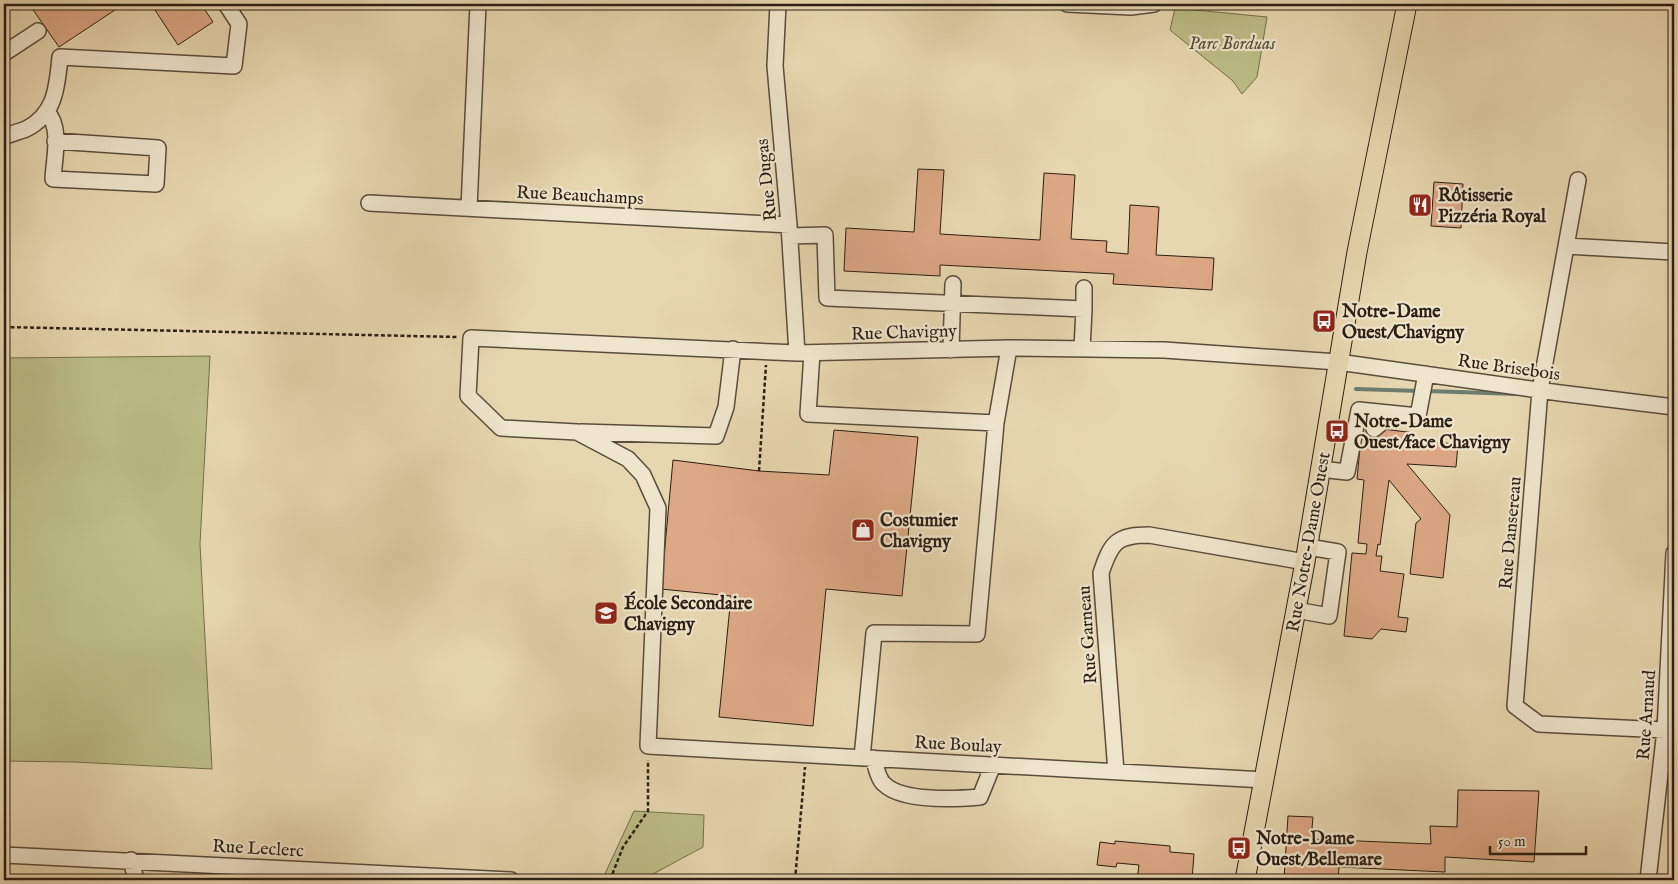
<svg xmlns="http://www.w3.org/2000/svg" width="1678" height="884" font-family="'IM FELL English',serif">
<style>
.green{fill:#bcbd87;stroke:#746e4e}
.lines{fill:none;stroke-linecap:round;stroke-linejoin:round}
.stream{stroke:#6c7c6f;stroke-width:4}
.building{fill:#dda886;stroke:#2b1e14}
.minor-tunnel{stroke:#c1b291;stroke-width:15;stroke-dasharray:15 8;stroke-linecap:butt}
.minor-casing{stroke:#5a4c3b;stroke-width:18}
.major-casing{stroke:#2b1e14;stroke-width:21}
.path{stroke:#2b1e14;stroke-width:2.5;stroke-dasharray:4 2.5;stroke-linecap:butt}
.minor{stroke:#efe5cc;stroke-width:15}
.major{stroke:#e7d7b0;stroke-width:19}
.labels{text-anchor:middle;stroke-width:4.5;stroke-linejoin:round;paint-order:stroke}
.park-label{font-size:18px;font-style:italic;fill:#564e36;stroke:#efe5cc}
.street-label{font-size:18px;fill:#2b1e14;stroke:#efe5cc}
.poi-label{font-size:18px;font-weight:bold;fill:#2b1e14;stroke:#efe5cc;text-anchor:start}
</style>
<rect width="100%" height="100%" fill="#e7d7b0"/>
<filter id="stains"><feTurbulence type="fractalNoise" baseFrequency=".004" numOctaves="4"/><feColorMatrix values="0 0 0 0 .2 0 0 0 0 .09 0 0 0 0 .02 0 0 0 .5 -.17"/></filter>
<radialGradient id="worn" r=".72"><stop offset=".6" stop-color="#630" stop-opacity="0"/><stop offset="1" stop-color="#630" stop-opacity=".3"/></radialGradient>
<path class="green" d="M1175 8 1267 17 1257 77 1242 94 1233 81 1170 30Z
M210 356 200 544 212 769 74 762 4 761V358Z
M634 811 704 815 703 847 642 880H606L603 878Z"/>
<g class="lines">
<path class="stream" d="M1356 389 1420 391
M1427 391 1517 394
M1664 399H1674"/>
</g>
<path class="building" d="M29 4H124L59 47Z
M151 4H201L213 22 178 45Z
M918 169 944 170 940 234 1040 240 1044 173 1075 175 1071 239 1107 241 1106 252 1128 254 1130 205 1159 207 1156 255 1214 258 1212 290 1113 284 1114 274 940 265V276L844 271 846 228 914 232Z
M1434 182 1463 184 1461 228 1431 226Z
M1371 425 1383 429 1415 433 1416 441 1458 444 1456 467 1407 464 1450 515 1443 578 1410 574 1416 523 1421 519 1389 480 1380 545 1378 544 1376 556H1382L1380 571 1404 574 1398 617 1408 618 1406 632 1381 629 1372 639 1344 636 1352 553 1366 554 1367 544 1358 543 1364 480 1357 479 1360 448 1366 443 1359 435Z
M834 430 918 437 902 596 826 589 813 726 719 717 731 596 661 589 673 460 759 471 829 475Z
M1458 790 1539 791 1534 862 1445 857V872L1339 867 1338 880 1284 879 1288 816 1313 817 1311 839 1431 844 1430 826 1457 827Z
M1115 841 1170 846V852L1194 854 1192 880H1137L1139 865 1117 863 1116 867 1097 865 1100 842 1115 844Z"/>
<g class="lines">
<path class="minor-tunnel" d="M1362 438 1374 429"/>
<g class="minor-casing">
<path id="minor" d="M778 4 775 66 789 225 797 353
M1067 4 1131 7 1154 4
M6 52 38 31
M47 112C62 128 54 158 53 179L156 184 158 148 55 141
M4 137C11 133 19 132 26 129 56 114 57 86 60 57L234 66 239 24 226 4
M1578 180 1540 390 1515 706 1539 724 1665 730
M369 203 789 225
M469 208 478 4
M790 236 825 235 827 298 1084 309 1082 349
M1566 246 1674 252
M1084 309V288
M951 350 953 284
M812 353 808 414 996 423
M1374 429 1392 414
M581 432 716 436 726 407 733 349
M1320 469 1347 472 1359 410 1418 416 1426 374
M1296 610 1329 616 1338 552 1308 547
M862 758 874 633 977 634 996 423 1009 348
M873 758C876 766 878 779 884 784 902 802 956 799 980 797L993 765
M1116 772 1101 573C1111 543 1116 535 1149 535L1305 562
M1265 780 648 746 658 508 643 475 628 459 577 432 501 428 468 396 471 338 797 353 1009 348 1164 350 1338 362 1560 393 1674 407
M4 855 511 880
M131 860 136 880
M1648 880 1665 730 1674 553"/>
</g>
<g class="major-casing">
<path id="major" d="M1245 880 1305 562 1357 252 1407 4"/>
</g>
<path class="path" d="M4 327 457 337
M759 471 766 365
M610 880 623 847 648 811V760
M795 880 805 767"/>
<use href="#minor" class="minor"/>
<use href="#major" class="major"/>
</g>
<defs>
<g id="restaurant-square" transform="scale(1.25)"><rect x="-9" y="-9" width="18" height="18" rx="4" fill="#8f2418" stroke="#efe5cc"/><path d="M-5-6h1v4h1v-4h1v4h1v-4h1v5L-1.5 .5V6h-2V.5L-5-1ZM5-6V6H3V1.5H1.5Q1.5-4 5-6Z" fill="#fff"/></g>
<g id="bus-square" transform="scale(1.25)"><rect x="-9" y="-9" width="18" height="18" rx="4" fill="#8f2418" stroke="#efe5cc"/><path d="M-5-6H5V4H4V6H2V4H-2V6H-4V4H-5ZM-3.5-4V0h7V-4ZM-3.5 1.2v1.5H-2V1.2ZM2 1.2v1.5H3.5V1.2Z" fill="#fff"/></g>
<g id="shop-square" transform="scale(1.25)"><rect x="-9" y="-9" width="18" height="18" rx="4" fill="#8f2418" stroke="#efe5cc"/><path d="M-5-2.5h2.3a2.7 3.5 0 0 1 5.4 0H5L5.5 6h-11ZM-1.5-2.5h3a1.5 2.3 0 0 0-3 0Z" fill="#fff"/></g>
<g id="school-square" transform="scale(1.25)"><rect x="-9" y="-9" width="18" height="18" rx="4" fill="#8f2418" stroke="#efe5cc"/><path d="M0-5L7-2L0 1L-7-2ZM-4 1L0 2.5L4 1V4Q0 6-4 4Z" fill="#fff"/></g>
</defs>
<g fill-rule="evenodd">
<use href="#restaurant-square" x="1420" y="205"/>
<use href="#bus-square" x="1324" y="321"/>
<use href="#bus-square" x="1337" y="431"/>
<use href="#shop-square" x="863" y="530"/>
<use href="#school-square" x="606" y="613"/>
<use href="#bus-square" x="1239" y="848"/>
</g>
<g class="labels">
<g class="park-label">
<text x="1232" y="49">Parc Borduas</text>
</g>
<g class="street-label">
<text transform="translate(766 180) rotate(-96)" y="6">Rue Dugas</text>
<text transform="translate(580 195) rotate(3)" y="6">Rue Beauchamps</text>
<text transform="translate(904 332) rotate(-2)" y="6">Rue Chavigny</text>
<text transform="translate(1509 367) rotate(8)" y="6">Rue Brisebois</text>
<text transform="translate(1510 533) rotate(-85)" y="6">Rue Dansereau</text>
<text transform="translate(1308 542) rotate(-80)" y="6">Rue Notre-Dame Ouest</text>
<text transform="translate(1087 635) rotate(-94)" y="6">Rue Garneau</text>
<text transform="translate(1646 715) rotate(-86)" y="6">Rue Arnaud</text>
<text transform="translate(958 744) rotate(3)" y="6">Rue Boulay</text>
<text transform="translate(258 848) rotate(3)" y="6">Rue Leclerc</text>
</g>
<g class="poi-label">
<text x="1438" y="201">Rôtisserie<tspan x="1438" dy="21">Pizzéria Royal</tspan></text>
<text x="1342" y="317">Notre-Dame<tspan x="1342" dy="21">Ouest/Chavigny</tspan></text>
<text x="1354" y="427">Notre-Dame<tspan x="1354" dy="21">Ouest/face Chavigny</tspan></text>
<text x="880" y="526">Costumier<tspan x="880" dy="21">Chavigny</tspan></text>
<text x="624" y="609">École Secondaire<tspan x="624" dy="21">Chavigny</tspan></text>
<text x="1256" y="844">Notre-Dame<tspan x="1256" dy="21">Ouest/Bellemare</tspan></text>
</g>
</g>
<rect width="1678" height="884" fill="none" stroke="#e7d7b0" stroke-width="20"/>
<rect x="5" y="5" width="1668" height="874" fill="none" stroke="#2b1e14" stroke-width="2.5"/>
<rect x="10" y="10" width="1658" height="864" fill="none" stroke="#2b1e14"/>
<path d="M1490 846v8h96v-8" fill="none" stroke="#2b1e14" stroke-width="2.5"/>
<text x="1498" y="846" font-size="15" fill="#2b1e14" stroke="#efe5cc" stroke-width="4" paint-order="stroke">50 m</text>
<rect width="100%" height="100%" filter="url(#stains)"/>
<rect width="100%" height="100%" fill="url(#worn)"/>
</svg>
